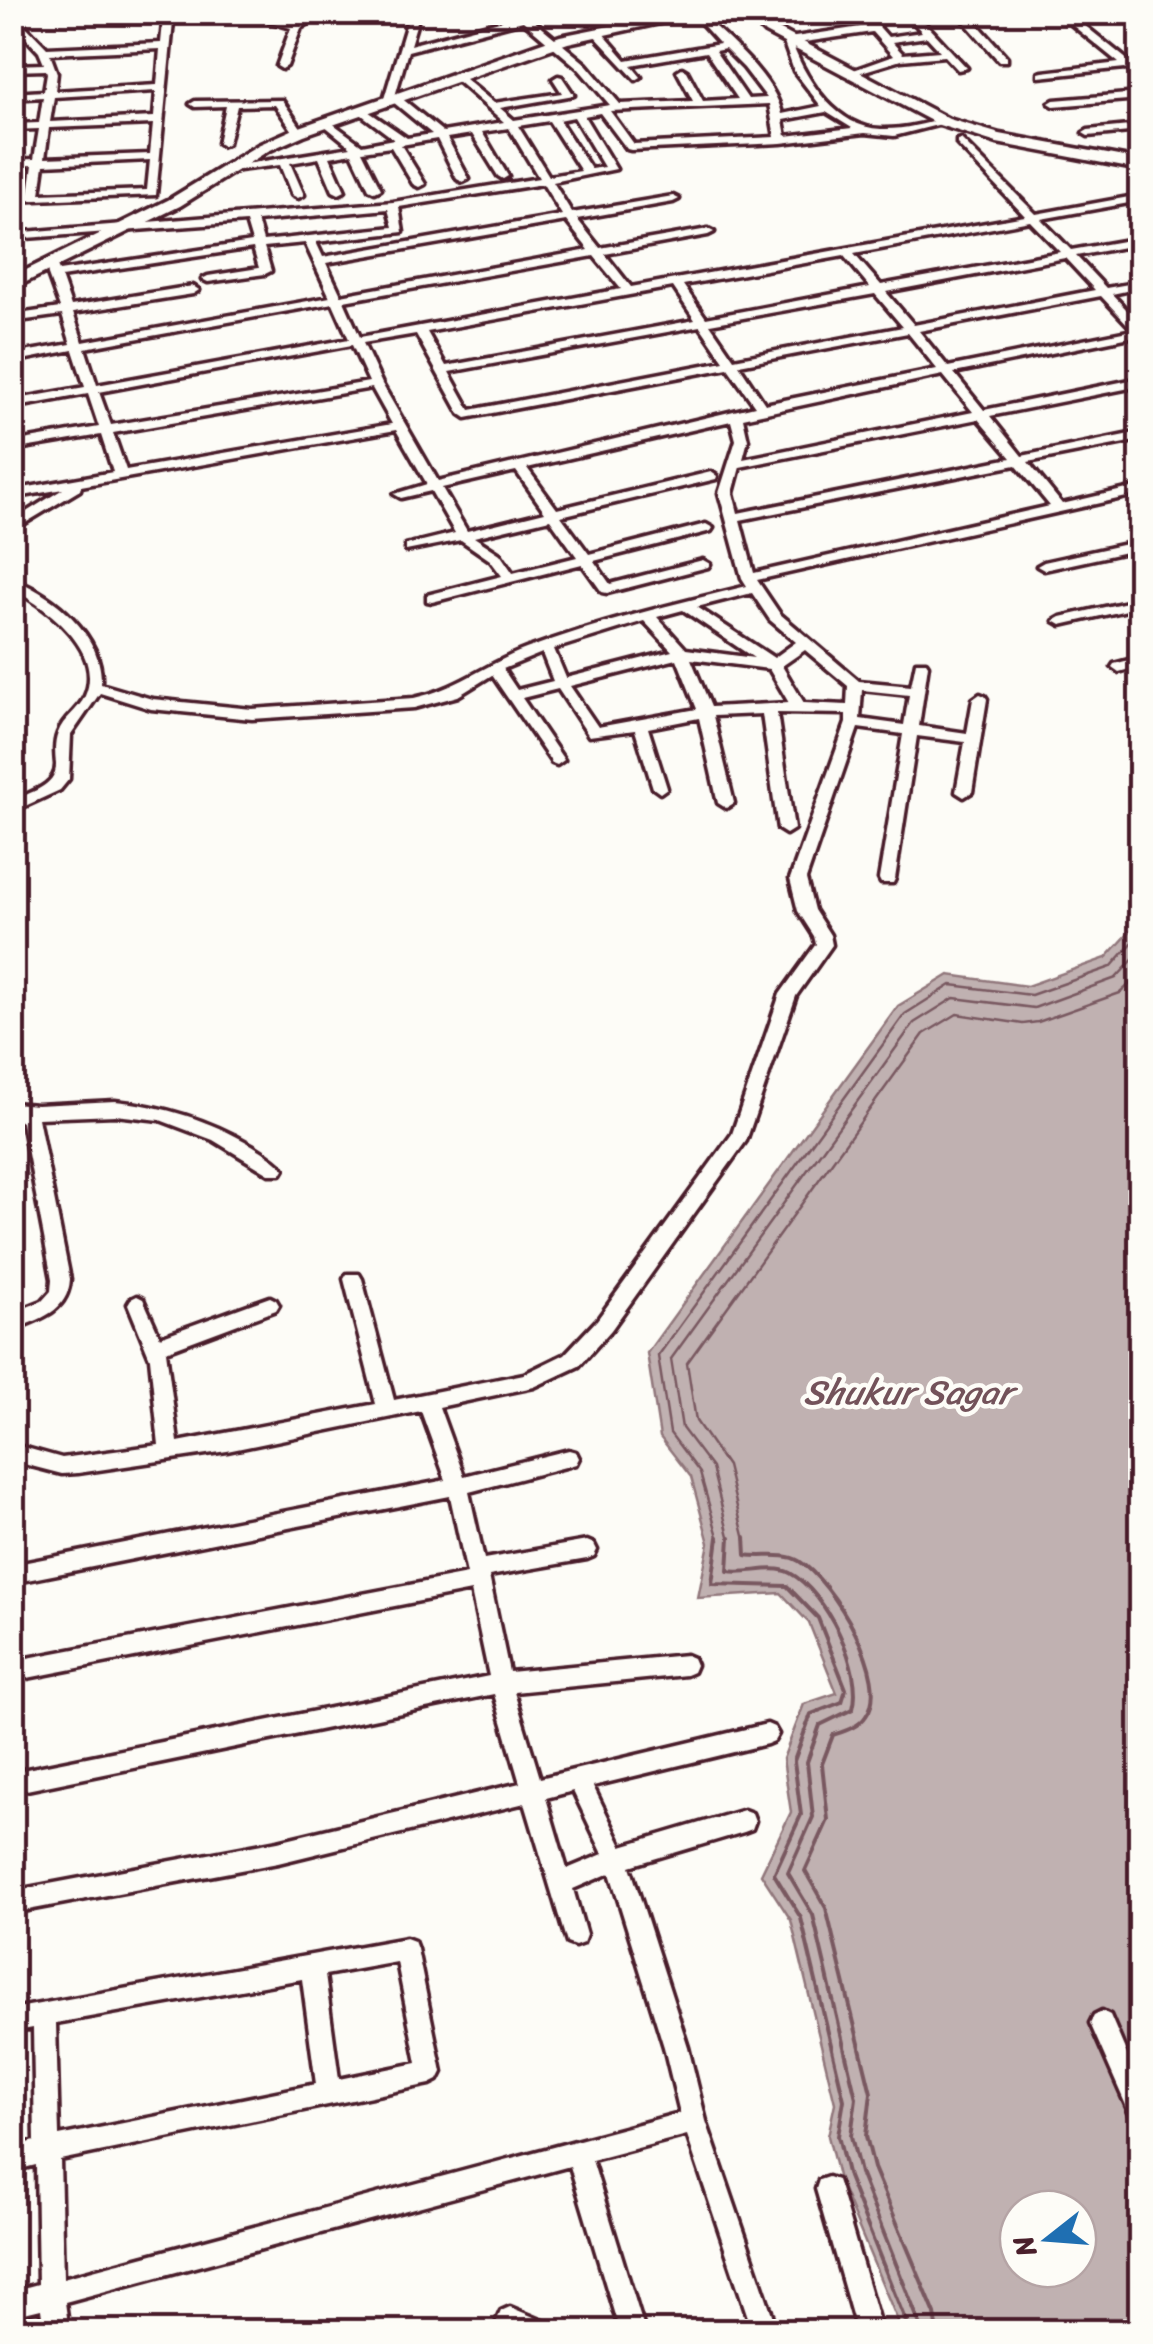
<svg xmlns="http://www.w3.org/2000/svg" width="1153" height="2344" font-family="Sriracha,sans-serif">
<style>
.water{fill:#c0b1b1;stroke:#91777b;stroke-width:2.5;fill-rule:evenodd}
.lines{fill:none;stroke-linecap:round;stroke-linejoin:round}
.shore-far1{stroke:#795961;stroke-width:2.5}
.shore{stroke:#795961;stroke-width:4}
.street-casing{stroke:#4a1f2b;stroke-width:7}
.secondary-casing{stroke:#4a1f2b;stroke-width:7}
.street{fill:#fdfcf7;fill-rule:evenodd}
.secondary{fill:#fdfcf7;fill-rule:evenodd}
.labels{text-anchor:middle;stroke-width:9;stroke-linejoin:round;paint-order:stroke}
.water-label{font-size:35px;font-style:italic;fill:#73525a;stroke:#fdfcf7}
</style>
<rect width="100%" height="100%" fill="#fdfcf7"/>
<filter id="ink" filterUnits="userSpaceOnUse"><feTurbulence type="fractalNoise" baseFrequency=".01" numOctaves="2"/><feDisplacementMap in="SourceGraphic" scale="20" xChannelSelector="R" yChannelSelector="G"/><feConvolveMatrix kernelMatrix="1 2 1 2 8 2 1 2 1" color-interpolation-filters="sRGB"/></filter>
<g filter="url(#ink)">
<path class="water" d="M1140 921V2331H902L839 2180 828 2136 835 2103 791 1920 761 1874 791 1812 783 1759 804 1704 837 1693 809 1623 781 1593 698 1598 709 1543 691 1477 660 1437 647 1353 898 1006 949 975 1027 986 1106 958ZM1018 2209H1078V2269H1018Z"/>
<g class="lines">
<path class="shore-far1" d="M719 1540 700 1473 670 1433 658 1356 905 1014 951 985 1031 995 1111 967 1140 934
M730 1540 712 1468 682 1428 671 1359 914 1023 954 998 1034 1008 1116 978 1140 952
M745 1540 727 1466 696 1421 687 1363 924 1034 957 1014 1023 1024 1038 1022 1120 993 1140 975"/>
<path class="shore" d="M718 1537 712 1584 787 1586 818 1618 846 1689 842 1702 811 1714 794 1761 801 1815 774 1874 801 1918 844 2100 838 2136 848 2177 910 2332
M730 1537 728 1571C748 1575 772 1564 790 1573 826 1592 864 1670 853 1709L820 1725 807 1762 813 1817 788 1873 813 1915 856 2098 851 2136 860 2173 923 2332
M745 1537 746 1555C763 1558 784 1552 799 1561 832 1581 893 1680 866 1716 859 1727 845 1731 833 1735L822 1764 828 1820 805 1871 826 1908 871 2093 866 2136 874 2168 935 2314 938 2332"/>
<g class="street-casing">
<path id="street" d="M12 12H69L17 17 47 48 161 43 164 12H174L156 195 12 201V195L29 194 33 165 12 166V160L34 159 39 129 12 130V124L39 123 43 97 12 99V93L44 91 47 73 46 70 12 71V65L44 64 39 52 12 23ZM160 49 157 85 55 91 57 73 50 54ZM156 91 154 117 50 122 54 97ZM153 124 150 154 45 158 49 128ZM150 160 147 190 40 194 44 165Z
M237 12H256L296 23 310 15 420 12 410 45 533 12H551L532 19 586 64 620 104 693 101 677 71 682 68 687 71 703 101 738 99 706 52 631 65 641 77 636 80 592 33 601 31 626 60 720 44 691 12H699C726 38 775 77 782 114L821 106 794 71 784 43 795 37 867 26 855 12H866L888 37 922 32 904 12H915L967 68 958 70 945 56 901 60 848 76V72L893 56 872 32 798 43 793 46C807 82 838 128 881 129 902 130 923 124 944 119L949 122 894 136 865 133 781 143 631 150 627 149 600 113 584 116 616 169 553 182 572 213 673 196 679 199 673 202 577 219 600 248 708 229 714 232 708 235 605 254 631 287 1025 216 957 144V140L961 139 1036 214 1140 195V201L1041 219 1071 250 1140 238V244L1076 256 1106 288 1140 282V288L1112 294 1140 324V335L954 373 984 410 1140 378V386L990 416 1022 456 1140 432V440L1028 462 1062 504 1140 486V494L757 580 780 614 859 681 911 686 916 662H926L928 665 919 726 967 733 973 699 980 694 985 696 987 699 972 792 964 797 956 792 965 742 917 736 895 879 893 883H881L879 879 903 734 858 728 806 879 814 910 830 935 832 945 796 996 746 1141 611 1330 579 1366 534 1387 439 1407 464 1476 569 1450 576 1452 579 1458 576 1464 569 1466 469 1492 484 1559 587 1541 594 1544 597 1550 594 1556 587 1559 489 1576 509 1672 686 1655 693 1658 696 1665 693 1672 686 1675 514 1692 540 1778 767 1724 774 1727 778 1734 774 1741 767 1744 593 1786 622 1846 744 1810 752 1813 755 1821 752 1829 744 1832 630 1866 688 2047 706 2121 778 2332H753L687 2135 592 2160 645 2332H620L570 2166 65 2302 69 2332H44L41 2309 12 2316V2291L38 2284 36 2165 12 2171V2147L35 2141 33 2028 12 2032V2009L406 1938 414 1941 417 1949 442 2072 438 2080 430 2084 60 2160 63 2278 680 2113 664 2047 610 1873 573 1889 586 1935 583 1943 575 1946 567 1943 525 1803 278 1863 12 1913V1891L278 1841 520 1783 494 1694 12 1793V1772L489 1676 471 1591 12 1681V1661L467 1574 450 1496 12 1583V1565L446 1480 421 1411 227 1451 78 1473 62 1474 12 1461V1444L62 1458 159 1445 150 1358 128 1304 131 1299 137 1296 143 1299 160 1337 270 1297 276 1300 279 1305 276 1310 166 1351 178 1442 376 1404 344 1279 347 1274H359L362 1279 394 1400 524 1374 565 1354 597 1320 732 1134 780 994 816 944 814 936 798 911 790 879 846 723V714L777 713 794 829 786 834 778 829 762 714 713 716 734 803 726 808 718 803 699 718 648 728 667 788 660 793 653 788 635 730 589 736 558 689 522 698 564 760 557 765 552 763 492 675 458 696 414 708 252 719 151 709 100 693 71 735 69 779 60 790 12 812V801C30 792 57 786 56 764 55 754 54 743 58 733 63 718 79 710 85 696 105 650 46 607 12 589V579C54 594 104 636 101 684L152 699 252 709 414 698C459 688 484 665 526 649 598 622 673 604 747 586L742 578 719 493 736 440 731 421 527 468 557 509 711 472 717 476 716 479 561 516 589 554 706 524 713 528 711 531 594 561 610 584 703 560 710 564 708 567 607 593 602 592 582 564 432 602 427 601V595L502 576 490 560 461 540 406 551V545L455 533 431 491 401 498 394 494 427 484 396 430 81 486 80 490 12 531V521L63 489 12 498V490L113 472 101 435 12 450V442L99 427 88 394 12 408V400L85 387 73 350 12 362V354L71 344 62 315 12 322V315L60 308 48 275 47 262H55L59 271 252 242 246 222 12 239V233L393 202 539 178 509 128 482 132 508 176 503 179 498 176 472 134 447 138 469 179 463 182 457 179 437 139 401 145 425 184 419 187 413 184 391 147 362 151 381 189 375 192 369 189 352 153 330 157 345 191 339 194 333 191 319 158 290 163 304 195 298 198 292 195 280 165 223 172 222 170 227 167 351 147 324 125 323 123 328 120 362 145 394 139 358 112 357 110 362 107 407 138 432 134 393 102 388 105 383 102 408 19 312 21 301 28 287 66 282 69 277 66 291 28ZM523 21 578 68 610 105 514 120 500 108 574 95 562 77 558 76 553 79 562 93 494 103 459 74 454 77 455 79 504 122 443 132 400 97 395 96 408 51ZM927 37 940 51 903 54 892 42ZM725 49 744 68 767 98 748 99 715 51ZM769 104 775 137 634 144 610 111ZM826 112 852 128 786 136 783 120ZM574 117 604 167 591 169 559 120ZM549 121 581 171 549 176 518 126ZM543 184 562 215 323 257 316 242 403 232 399 207ZM388 209 393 227 263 241 257 221ZM566 221 589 250 341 295 326 263ZM1030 221 1060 252 881 285 854 254ZM305 243 330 297 83 342 73 313 193 294 199 290 193 286 71 306 61 277 253 248 259 268 208 276 202 279 208 282 265 274 271 271 264 247ZM594 256 621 289 360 337 344 301ZM844 256 870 287 706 318 683 285ZM1065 258 1095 290 914 325 886 292ZM673 287 695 320 446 366 427 332ZM875 294 903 327 734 359 710 324ZM1101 296 1133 330 948 367 919 331ZM333 303 349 339 97 385 85 348ZM700 326 724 361 470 410 449 372ZM908 333 937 369 765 404 739 365ZM416 334 460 414 466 418 728 368 755 406 438 481 382 384 363 343ZM352 345 369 382 111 425 99 392ZM943 375 973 412 743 459 748 440 743 418ZM372 388 392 424 126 470 113 433ZM978 419 1011 458 738 513 733 493 740 467ZM1016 465 1050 506 754 573 740 520ZM516 471 545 512 467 531 442 488ZM550 519 577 557 513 573 500 554 474 537ZM752 593 770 620 796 642 774 658 697 607ZM683 610 754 658 686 649 657 617ZM644 621 672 651 566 678 554 649ZM805 650 848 686 847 705 804 703 782 666ZM542 653 553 681 517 690 503 669ZM677 659 697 709 598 727 570 686ZM691 659 769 669 789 703 711 707ZM862 690 909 695 904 725 860 719ZM573 1791 603 1854 567 1869 546 1798ZM397 1962 417 2063 339 2079 325 1975ZM302 1979 316 2084 59 2136 56 2023Z
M956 12H967L1007 57V61H999Z
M1056 12H1068L1140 70V78L1125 68 1039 77V73L1043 72 1119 63Z
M1140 93V99L1054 106 1049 103 1054 100Z
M282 100 304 132 303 134H295L275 105 237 106 228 143 223 146 218 143 226 106 195 107 190 104 195 101Z
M1140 125V131L1088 136 1083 133 1088 130Z
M1140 541V549L1044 570 1037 566 1044 562Z
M1140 599V607L1061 625 1054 621 1061 617Z
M1140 657V666L1119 672 1112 667 1114 664Z
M115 1101C164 1106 209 1120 252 1145 263 1152 276 1159 284 1169L281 1174H269L213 1140 160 1120 115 1115 38 1118 70 1279C68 1312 40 1319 12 1330V1313L42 1301 51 1291 52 1279 22 1122 12 1116V1103L37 1105Z
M1102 2011 1110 2015 1140 2085V2123L1132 2119 1090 2023 1094 2015Z
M828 2177 837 2180 840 2189 882 2332H857L816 2189 819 2180Z
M510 2307 548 2323 551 2332H498L497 2320 501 2311Z"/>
</g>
<g class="secondary-casing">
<path id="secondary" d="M679 12H710L568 43 304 135 268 151 180 206 12 289V277L168 200 258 145 294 129 560 36Z
M744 12H760L775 27 949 119 1000 134 1140 160V170L997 143 939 125 765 33Z"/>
</g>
<use href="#street" class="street"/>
<use href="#secondary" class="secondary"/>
</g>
</g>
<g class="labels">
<g class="water-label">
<text x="908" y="1404">Shukur Sagar</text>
</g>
</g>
<rect width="1153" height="2344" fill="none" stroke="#fdfcf7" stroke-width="50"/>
<rect x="25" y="25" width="1103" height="2294" fill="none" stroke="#4a1f2b" stroke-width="4" filter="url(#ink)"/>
<g transform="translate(1048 2239) rotate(253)"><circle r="48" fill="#fdfcf7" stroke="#b5a4a5" stroke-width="2.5"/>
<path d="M0-8L18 38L0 25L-18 38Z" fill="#1f6fb2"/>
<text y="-15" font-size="28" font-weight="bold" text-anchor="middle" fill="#4a1f2b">N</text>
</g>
</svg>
